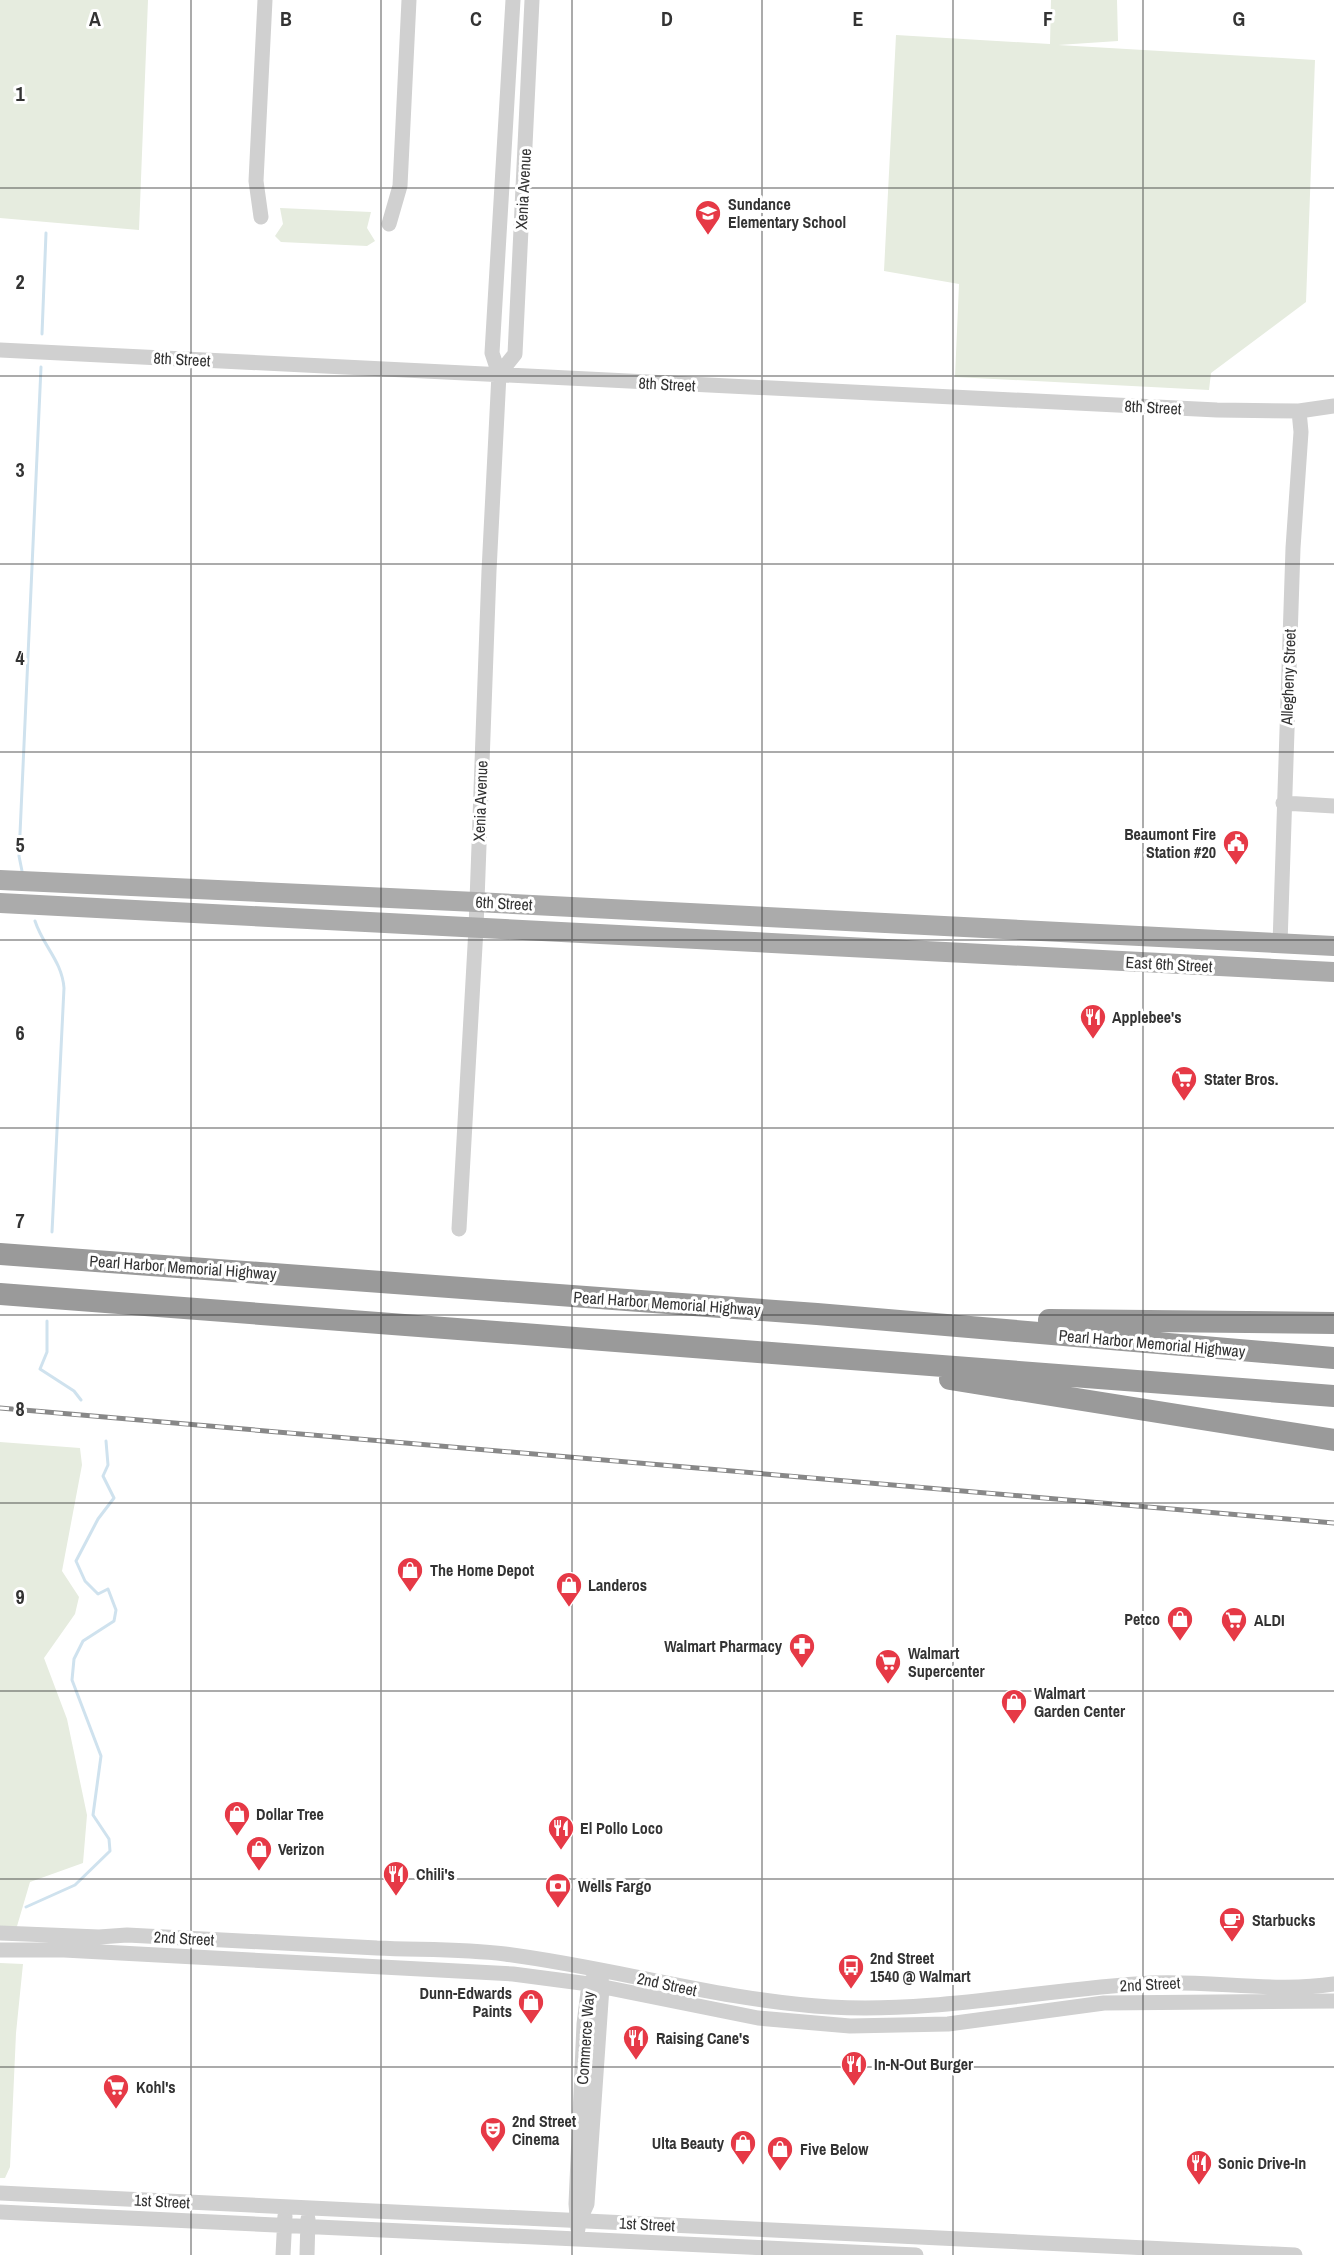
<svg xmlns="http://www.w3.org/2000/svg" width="1334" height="2255" font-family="'Archivo Narrow',sans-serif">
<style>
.green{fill:#e6ecdf}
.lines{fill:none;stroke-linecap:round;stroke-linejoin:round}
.stream{stroke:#cfe2ee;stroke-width:3}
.minor{stroke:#d0d0d0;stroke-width:15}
.major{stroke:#ababab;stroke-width:20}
.highway{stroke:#9a9a9a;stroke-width:22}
.rail-casing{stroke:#888;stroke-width:5}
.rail{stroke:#fff;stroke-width:3;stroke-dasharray:9;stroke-linecap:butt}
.grid{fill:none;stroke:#333;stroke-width:1.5;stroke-opacity:0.55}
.labels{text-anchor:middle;stroke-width:6;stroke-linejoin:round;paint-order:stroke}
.street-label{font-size:16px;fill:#333;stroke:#fff}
.poi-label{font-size:16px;font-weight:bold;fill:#333;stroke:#fff;text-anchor:start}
.grid-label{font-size:20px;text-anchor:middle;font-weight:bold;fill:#333;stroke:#fff;stroke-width:6;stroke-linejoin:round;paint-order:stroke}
</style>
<rect width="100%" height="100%" fill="#fff"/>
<path class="green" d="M0 0H148L139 230 0 218Z
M1051 0H1117L1118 41 1058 45 1315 60 1306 302 1211 373 1209 390 955 377 959 284 884 271 896 35 1050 44Z
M280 208 371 212 367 228 375 241 367 246 281 242 275 236 283 224Z
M0 1442 80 1448 82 1465 62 1571 79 1597 75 1614 44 1658 67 1719 87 1815 83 1863 30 1882 15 1933 0 1932Z
M0 1963 23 1964 16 2033 10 2167 5 2178H0Z"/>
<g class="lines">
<path class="stream" d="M42 334 46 233
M22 871 19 856 41 367
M35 921C43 946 62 961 64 988L52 1232
M47 1321V1352L40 1369 74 1391 81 1400
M26 1907 75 1885 110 1851 109 1839 93 1815 101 1756 72 1680 74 1659 83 1641 114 1621 116 1610 108 1589 98 1594 85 1581 76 1561 98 1519 114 1498 103 1476 108 1465 106 1441"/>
<path class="minor" d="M261 217 256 181 265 0
M389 224 400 186 409 0
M0 350 1217 410 1299 411 1334 406
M499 374 515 354 532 0
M1283 803 1334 806
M1280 944 1293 548 1301 432 1299 411
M459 1229 476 928 489 571 499 374 492 353 513 0
M0 1933 99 1937 127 1935C211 1940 294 1944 377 1948 419 1950 463 1949 505 1954 614 1968 719 2000 830 2007 938 2013 1044 1989 1151 1983 1212 1980 1274 1993 1334 1984
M0 1950H64L513 1974 589 1984 758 2018 850 2026 948 2024 1104 2003 1334 2001
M0 2193 1295 2255
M0 2212 916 2255
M579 2221 587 2204 602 1987 601 1978
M578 2229 576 2204 584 2024 589 1984 594 1977
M283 2255 285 2216
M307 2255 308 2219"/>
<path class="major" d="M0 880 476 902 1334 946
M0 903 1334 972"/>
<path class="highway" d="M0 1254 817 1314 1334 1358
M0 1294 1334 1396
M1049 1320 1334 1323
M950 1379 1334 1440"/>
<g class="rail-casing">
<path id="rail" d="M0 1408 1334 1523"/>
</g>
<use href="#rail" class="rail"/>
</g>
<path class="grid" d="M191 0V2255M381 0V2255M572 0V2255M762 0V2255M953 0V2255M1143 0V2255M0 188H1334M0 376H1334M0 564H1334M0 752H1334M0 940H1334M0 1128H1334M0 1315H1334M0 1503H1334M0 1691H1334M0 1879H1334M0 2067H1334"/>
<defs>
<g id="school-pin" transform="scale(1.35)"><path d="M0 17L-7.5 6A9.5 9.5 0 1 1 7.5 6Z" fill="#e63946" stroke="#fff"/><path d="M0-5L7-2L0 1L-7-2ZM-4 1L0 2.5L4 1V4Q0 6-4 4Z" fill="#fff"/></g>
<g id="civic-pin" transform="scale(1.35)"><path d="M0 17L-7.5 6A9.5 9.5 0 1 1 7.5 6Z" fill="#e63946" stroke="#fff"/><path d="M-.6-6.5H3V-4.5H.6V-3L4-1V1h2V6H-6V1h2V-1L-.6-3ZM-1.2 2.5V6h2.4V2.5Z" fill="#fff"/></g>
<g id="restaurant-pin" transform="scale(1.35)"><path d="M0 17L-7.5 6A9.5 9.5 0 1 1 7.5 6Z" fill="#e63946" stroke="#fff"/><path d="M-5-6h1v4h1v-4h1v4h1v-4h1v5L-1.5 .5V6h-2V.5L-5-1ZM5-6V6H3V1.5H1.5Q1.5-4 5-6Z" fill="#fff"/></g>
<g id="supermarket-pin" transform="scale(1.35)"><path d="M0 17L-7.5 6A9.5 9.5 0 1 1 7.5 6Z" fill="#e63946" stroke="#fff"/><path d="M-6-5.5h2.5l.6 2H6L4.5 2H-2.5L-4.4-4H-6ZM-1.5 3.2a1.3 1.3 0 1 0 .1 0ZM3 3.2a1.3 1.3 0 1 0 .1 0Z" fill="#fff"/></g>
<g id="shop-pin" transform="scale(1.35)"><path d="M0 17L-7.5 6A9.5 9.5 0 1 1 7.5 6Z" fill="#e63946" stroke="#fff"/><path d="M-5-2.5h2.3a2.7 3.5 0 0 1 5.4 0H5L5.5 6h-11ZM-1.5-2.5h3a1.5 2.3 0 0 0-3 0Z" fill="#fff"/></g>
<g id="pharmacy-pin" transform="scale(1.35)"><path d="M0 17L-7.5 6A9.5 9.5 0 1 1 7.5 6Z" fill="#e63946" stroke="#fff"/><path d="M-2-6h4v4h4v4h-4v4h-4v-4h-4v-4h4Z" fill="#fff"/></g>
<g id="bank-pin" transform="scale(1.35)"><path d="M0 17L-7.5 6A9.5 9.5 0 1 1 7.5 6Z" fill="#e63946" stroke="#fff"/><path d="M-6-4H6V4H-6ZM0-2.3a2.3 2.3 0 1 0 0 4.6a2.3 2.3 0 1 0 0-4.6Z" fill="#fff"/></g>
<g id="cafe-pin" transform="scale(1.35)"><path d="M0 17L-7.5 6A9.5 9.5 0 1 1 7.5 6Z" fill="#e63946" stroke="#fff"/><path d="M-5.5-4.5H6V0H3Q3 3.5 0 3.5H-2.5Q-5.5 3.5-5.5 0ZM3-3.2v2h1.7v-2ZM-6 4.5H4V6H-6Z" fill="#fff"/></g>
<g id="bus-pin" transform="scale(1.35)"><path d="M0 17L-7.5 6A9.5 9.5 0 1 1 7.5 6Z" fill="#e63946" stroke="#fff"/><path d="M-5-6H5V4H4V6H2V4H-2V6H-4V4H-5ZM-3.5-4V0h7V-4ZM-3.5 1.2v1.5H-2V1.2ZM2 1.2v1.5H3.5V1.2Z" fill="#fff"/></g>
<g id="theatre-pin" transform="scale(1.35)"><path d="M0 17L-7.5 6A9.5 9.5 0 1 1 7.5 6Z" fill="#e63946" stroke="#fff"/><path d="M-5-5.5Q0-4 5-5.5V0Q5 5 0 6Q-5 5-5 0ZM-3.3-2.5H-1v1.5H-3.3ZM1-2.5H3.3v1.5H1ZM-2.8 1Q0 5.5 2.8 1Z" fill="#fff"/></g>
</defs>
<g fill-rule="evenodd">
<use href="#school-pin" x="708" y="213"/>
<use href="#civic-pin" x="1236" y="843"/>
<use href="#restaurant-pin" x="1093" y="1017"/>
<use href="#supermarket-pin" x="1184" y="1079"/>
<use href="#shop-pin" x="410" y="1570"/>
<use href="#shop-pin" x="569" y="1585"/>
<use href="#shop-pin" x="1180" y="1619"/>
<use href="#supermarket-pin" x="1234" y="1620"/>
<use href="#pharmacy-pin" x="802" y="1646"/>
<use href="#supermarket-pin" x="888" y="1662"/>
<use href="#shop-pin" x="1014" y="1702"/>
<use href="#shop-pin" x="237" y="1814"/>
<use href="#restaurant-pin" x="561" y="1828"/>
<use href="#shop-pin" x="259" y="1849"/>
<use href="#restaurant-pin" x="396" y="1874"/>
<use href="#bank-pin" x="558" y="1886"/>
<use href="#cafe-pin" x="1232" y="1920"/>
<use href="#bus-pin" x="851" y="1967"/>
<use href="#shop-pin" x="531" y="2002"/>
<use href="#restaurant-pin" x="636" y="2038"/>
<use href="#restaurant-pin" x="854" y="2064"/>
<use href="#supermarket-pin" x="116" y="2087"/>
<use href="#theatre-pin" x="493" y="2130"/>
<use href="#shop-pin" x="743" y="2143"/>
<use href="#shop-pin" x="780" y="2149"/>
<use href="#restaurant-pin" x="1199" y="2163"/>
</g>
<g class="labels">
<g class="street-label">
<text transform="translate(523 189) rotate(-87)" y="6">Xenia Avenue</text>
<text transform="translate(182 359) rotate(3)" y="6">8th Street</text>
<text transform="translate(667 384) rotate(3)" y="6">8th Street</text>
<text transform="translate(1153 407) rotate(3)" y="6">8th Street</text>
<text transform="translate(1288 677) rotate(-88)" y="6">Allegheny Street</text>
<text transform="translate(480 801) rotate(-88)" y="6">Xenia Avenue</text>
<text transform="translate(504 903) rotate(3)" y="6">6th Street</text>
<text transform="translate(1169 964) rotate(3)" y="6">East 6th Street</text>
<text transform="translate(183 1267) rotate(4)" y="6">Pearl Harbor Memorial Highway</text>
<text transform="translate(667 1303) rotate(4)" y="6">Pearl Harbor Memorial Highway</text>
<text transform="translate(1152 1343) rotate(5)" y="6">Pearl Harbor Memorial Highway</text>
<text transform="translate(184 1938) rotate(3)" y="6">2nd Street</text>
<text transform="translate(667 1984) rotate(12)" y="6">2nd Street</text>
<text transform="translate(1150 1984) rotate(-3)" y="6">2nd Street</text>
<text transform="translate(585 2038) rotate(-86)" y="6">Commerce Way</text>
<text transform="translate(162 2201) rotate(3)" y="6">1st Street</text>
<text transform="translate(647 2224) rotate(3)" y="6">1st Street</text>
</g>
<g class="poi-label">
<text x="728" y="210">Sundance<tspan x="728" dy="18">Elementary School</tspan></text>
<text x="1216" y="840" text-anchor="end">Beaumont Fire<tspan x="1216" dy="18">Station #20</tspan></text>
<text x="1112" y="1023">Applebee's</text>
<text x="1204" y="1085">Stater Bros.</text>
<text x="430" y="1576">The Home Depot</text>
<text x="588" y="1591">Landeros</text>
<text x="1160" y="1625" text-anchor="end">Petco</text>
<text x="1254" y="1626">ALDI</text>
<text x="782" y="1652" text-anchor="end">Walmart Pharmacy</text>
<text x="908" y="1659">Walmart<tspan x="908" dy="18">Supercenter</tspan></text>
<text x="1034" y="1699">Walmart<tspan x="1034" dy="18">Garden Center</tspan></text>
<text x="256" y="1820">Dollar Tree</text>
<text x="580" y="1834">El Pollo Loco</text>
<text x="278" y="1855">Verizon</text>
<text x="416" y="1880">Chili's</text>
<text x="578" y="1892">Wells Fargo</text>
<text x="1252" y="1926">Starbucks</text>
<text x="870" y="1964">2nd Street<tspan x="870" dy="18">1540 @ Walmart</tspan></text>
<text x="512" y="1999" text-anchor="end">Dunn-Edwards<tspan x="512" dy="18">Paints</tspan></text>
<text x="656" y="2044">Raising Cane's</text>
<text x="874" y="2070">In-N-Out Burger</text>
<text x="136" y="2093">Kohl's</text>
<text x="512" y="2127">2nd Street<tspan x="512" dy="18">Cinema</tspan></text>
<text x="724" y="2149" text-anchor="end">Ulta Beauty</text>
<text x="800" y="2155">Five Below</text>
<text x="1218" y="2169">Sonic Drive-In</text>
</g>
</g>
<g class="grid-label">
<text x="95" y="26">A</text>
<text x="286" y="26">B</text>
<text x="476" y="26">C</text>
<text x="667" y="26">D</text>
<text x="858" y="26">E</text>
<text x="1048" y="26">F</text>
<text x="1239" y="26">G</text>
<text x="20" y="101">1</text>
<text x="20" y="289">2</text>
<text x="20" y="477">3</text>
<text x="20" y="665">4</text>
<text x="20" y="852">5</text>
<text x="20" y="1040">6</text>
<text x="20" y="1228">7</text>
<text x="20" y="1416">8</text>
<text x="20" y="1604">9</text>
</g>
</svg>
